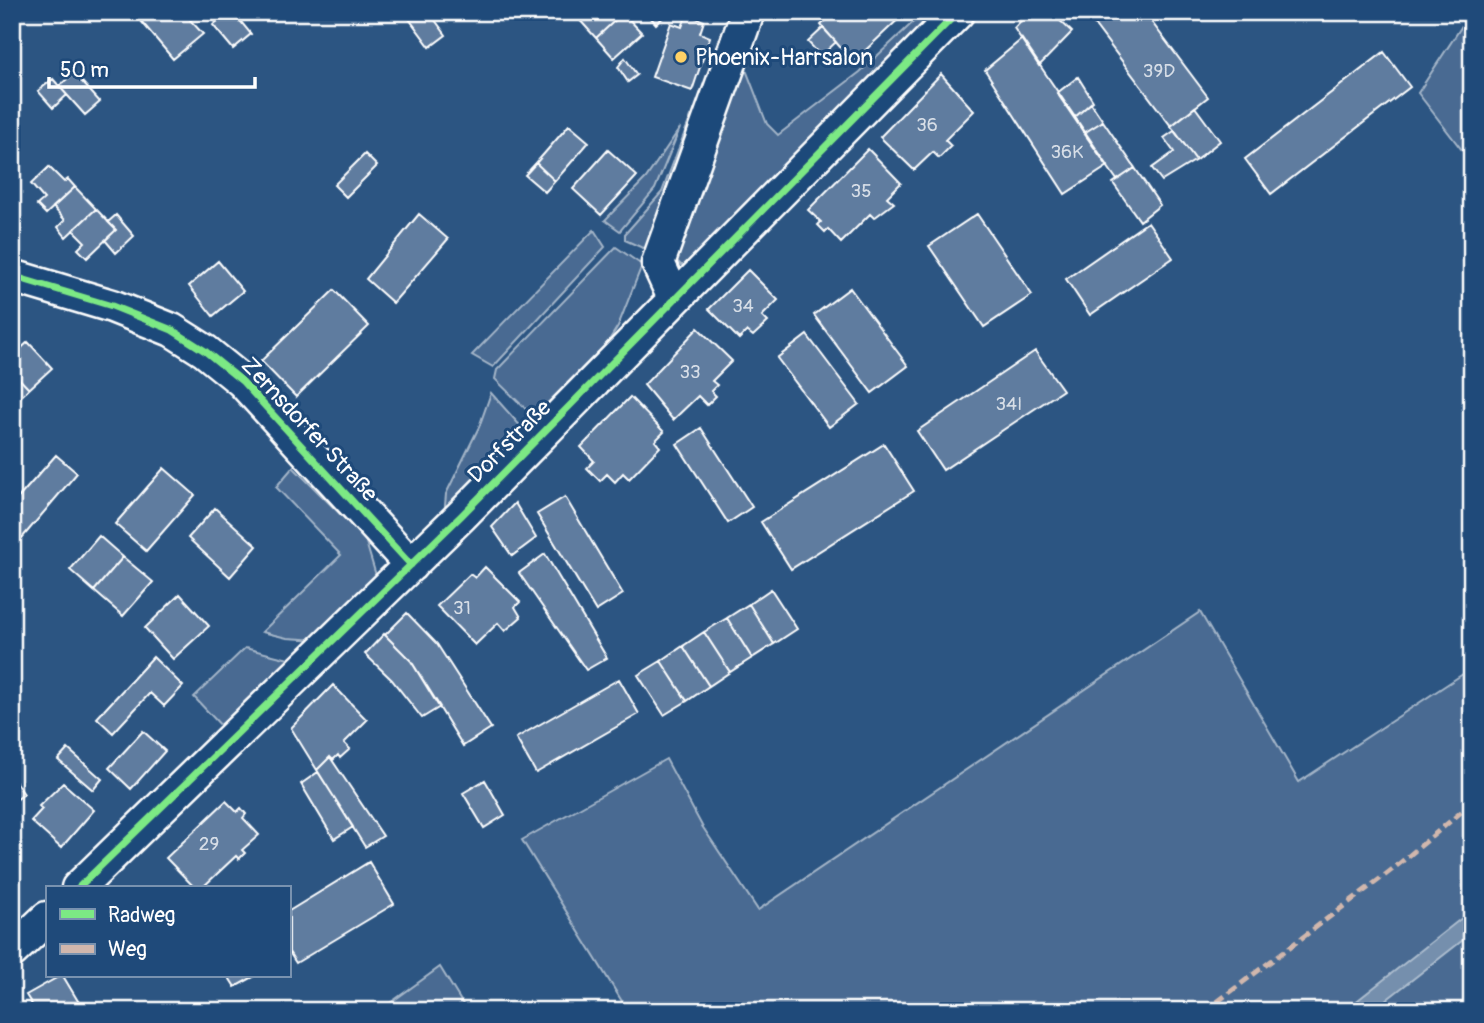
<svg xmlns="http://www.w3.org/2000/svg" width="1484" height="1023" font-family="Pangolin,sans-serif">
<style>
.green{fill:#486b92;stroke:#a4b5c8;stroke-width:2}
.water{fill:#748fad;stroke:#acbcce;stroke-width:2}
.building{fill:#5e7c9f;stroke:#fff;stroke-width:2}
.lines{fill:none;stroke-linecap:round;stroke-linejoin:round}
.minor-casing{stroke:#fff;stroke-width:37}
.minor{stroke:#1f4a7a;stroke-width:32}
.quiet{stroke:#d1b7ad;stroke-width:5;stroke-dasharray:10 5;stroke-linecap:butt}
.cycleway-casing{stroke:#1f4a7a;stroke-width:11}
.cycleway{stroke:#7ce984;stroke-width:7}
.poi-dot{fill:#ffd166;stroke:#1f4a7a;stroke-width:2.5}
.labels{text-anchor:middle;stroke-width:6;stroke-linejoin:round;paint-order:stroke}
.number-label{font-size:19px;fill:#d7dee7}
.poi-label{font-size:23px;fill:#fff;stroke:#1f4a7a;text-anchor:start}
.street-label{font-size:23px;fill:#fff;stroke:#1f4a7a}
</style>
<rect width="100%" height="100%" fill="#2c5582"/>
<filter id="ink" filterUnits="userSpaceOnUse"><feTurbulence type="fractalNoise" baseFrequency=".0143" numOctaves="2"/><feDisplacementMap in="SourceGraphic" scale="14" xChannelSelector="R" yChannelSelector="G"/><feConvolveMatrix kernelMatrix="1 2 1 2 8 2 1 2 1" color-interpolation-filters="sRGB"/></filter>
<g filter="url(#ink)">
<path class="green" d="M924 12H946L690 265H681L675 259 743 62 767 124 778 135 860 72Z
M1471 12H1472V163L1418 93Z
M691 116 696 118 647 250 625 240V234L662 192Z
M680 128 655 189 620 231 605 220 646 178Z
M594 230 605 247 493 367 472 355Z
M616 247 642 265 618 326 603 350 538 421 495 379 497 370Z
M491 393 524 430 444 517 446 494 479 427Z
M293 467 365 539 378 582 319 640 287 638 262 632 341 555 276 487Z
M1200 612 1299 782 1472 668V1011H628L522 840 666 759 702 826 758 910Z
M245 648 297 661 225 730 194 697Z
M440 967 467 1011H379Z"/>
<path class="water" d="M1472 910V933L1372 1011H1344Z"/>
<path class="building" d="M151 12H189L194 17 190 20 203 34 173 59 141 21Z
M228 12H233L251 34 233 49 213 25Z
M404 12H429L446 35 430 47Z
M583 12H623V13L596 38 577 17Z
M646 12H669L656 24Z
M835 12H906L853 62 821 25Z
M1029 12H1051L1072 32 1039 66 1014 28Z
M1085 12H1144L1208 97 1171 126Z
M623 13 642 33 614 58 596 38Z
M687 14 704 21 700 33 710 37 692 91 652 77 671 23 682 27Z
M823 28 836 42 821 56 808 42Z
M1022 39 1108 166 1065 194 985 70Z
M1384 52 1410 87 1271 194 1245 159Z
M625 58 637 75 628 82 618 67Z
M74 73 100 102 85 115 59 86Z
M941 74 974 111 945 140 951 146 939 158 933 152 914 170 880 137Z
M1078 77 1093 101 1074 118 1057 93Z
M53 79 67 95 53 108 38 91Z
M1091 103 1103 121 1084 133 1074 118Z
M1195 107 1220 141 1196 160 1171 126Z
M1103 121 1135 168 1117 180 1084 133Z
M569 125 589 142 555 181 536 163Z
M1174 131 1196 160 1162 181 1152 168 1174 152 1164 138Z
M868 149 901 183 887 197 894 203 874 218 870 214 841 243 828 229 825 232 818 225 821 222 808 210Z
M608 150 637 176 601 215 573 189Z
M365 154 377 166 346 197 334 185Z
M536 163 555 181 545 192 525 175Z
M49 167 64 182 68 179 75 187 46 214 37 205 44 199 31 184Z
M1135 168 1160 205 1140 221 1113 183Z
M75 187 96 209 66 237 58 227 65 220 53 207Z
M96 209 116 230 87 258 78 249 85 242 73 230Z
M419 214 448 239 393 303 366 279Z
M977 214 1032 295 984 327 929 246Z
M116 215 134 236 116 253 105 240 116 230 108 222Z
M1148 222 1173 258 1090 315 1066 279Z
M218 261 243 291 213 316 189 286Z
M748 270 778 300 762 316 768 322 753 336 747 331 739 339 709 309Z
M850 288 908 366 872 393 814 315Z
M334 290 369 326 296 397 261 361Z
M698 328 732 361 712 381 717 385 711 391 716 396 707 405 698 396 673 420 644 385Z
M807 335 859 404 829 427 777 358Z
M28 342 52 368 29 389 12 371V350L16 353Z
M1035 351 1063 390 943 470 917 431Z
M12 371 29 389 12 405Z
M630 397 664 432 655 441 660 447 629 479 623 473 615 482 607 474 600 481 587 468 594 461 581 447Z
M701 428 752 507 728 523 677 444Z
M884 444 914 491 791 569 761 522Z
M56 455 77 473 22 538 12 529V505Z
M164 468 195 495 146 551 115 524Z
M565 497 623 594 596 611 537 514Z
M515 503 536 538 512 556 492 527Z
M215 508 257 546 230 577 188 538Z
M99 536 123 557 94 591 70 570Z
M545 554 607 658 586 670 519 573Z
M123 557 153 582 123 616 94 591Z
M485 567 520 602 515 607 521 617 505 631 498 623 475 645 437 606 470 574 475 578Z
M771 589 797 629 774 644 749 604Z
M180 594 209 626 173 659 145 628Z
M749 604 774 644 752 658 727 618Z
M407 613 437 644 491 728 463 746 411 661 385 635Z
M727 618 752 658 730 672 704 632Z
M704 632 730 672 709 686 683 646Z
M384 634 411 661 440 707 422 718 392 680 365 654Z
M683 646 709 686 687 701 661 661Z
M153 657 183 686 164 706 150 693 113 733 97 718Z
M661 661 687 701 664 715 638 675Z
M619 679 639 714 536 773 516 738Z
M333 685 367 720 344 743 350 749 340 758 338 755 333 760 330 757 317 770 291 728Z
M143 731 165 751 131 789 109 768Z
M68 749 102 779 93 790 58 760Z
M330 757 383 836 365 847 317 770Z
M318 772 353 827 334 839 301 784Z
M12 777 24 794 12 803Z
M485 780 505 815 484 828 463 793Z
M63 783 94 810 61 848 31 821 42 809 39 806Z
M226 801 237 812 241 808 246 814 243 818 259 835 242 850 245 853 239 859 236 856 202 888H195L166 858Z
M369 862 394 904 296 963 289 952V911Z
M60 976H63L84 1011H36L26 995Z
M228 976H255L235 987Z"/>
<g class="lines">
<g class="minor-casing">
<path id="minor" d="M12 276 112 306 172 330 205 351 242 381 411 565
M674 298 658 263 748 12
M78 888 461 516 958 12
M12 951 47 918"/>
</g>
<use href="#minor" class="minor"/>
<path class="quiet" d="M1205 1011 1393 869 1472 803"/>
<g class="cycleway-casing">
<path id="cycleway" d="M12 276 112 306 172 330 205 351 242 381 411 565
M78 888 461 516 958 12"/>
</g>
<use href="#cycleway" class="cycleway"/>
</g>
</g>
<circle class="poi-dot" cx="681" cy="57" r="7"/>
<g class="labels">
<g class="number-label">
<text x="1159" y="77">39D</text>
<text x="927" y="131">36</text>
<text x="1067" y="158">36K</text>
<text x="861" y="197">35</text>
<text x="743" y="312">34</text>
<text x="690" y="378">33</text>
<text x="1009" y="410">34I</text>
<text x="462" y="614">31</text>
<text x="209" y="850">29</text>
</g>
<g class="poi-label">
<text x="695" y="65">Phoenix-Harrsalon</text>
</g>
<g class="street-label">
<text transform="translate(310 429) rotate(47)" y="8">Zernsdorfer Straße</text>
<text transform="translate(509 441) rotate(-45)" y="8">Dorfstraße</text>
</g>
</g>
<rect width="1484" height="1023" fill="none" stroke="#1f4a7a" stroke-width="42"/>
<rect x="21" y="21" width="1442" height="981" fill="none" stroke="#fff" stroke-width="2.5" filter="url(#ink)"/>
<rect x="46" y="886" width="245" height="91" fill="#1f4a7a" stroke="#7992af" stroke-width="2"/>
<rect x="60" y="909" width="35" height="10" fill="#7ce984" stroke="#7992af" stroke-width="2"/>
<text x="108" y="922" font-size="21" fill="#ffffff">Radweg</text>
<rect x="60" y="944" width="35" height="10" fill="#d1b7ad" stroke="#7992af" stroke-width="2"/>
<text x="108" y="956" font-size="21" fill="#ffffff">Weg</text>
<path d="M49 77v10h206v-10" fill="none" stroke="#ffffff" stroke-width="3.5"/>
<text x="60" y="77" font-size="21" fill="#ffffff" stroke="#1f4a7a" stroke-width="5" paint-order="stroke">50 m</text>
</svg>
